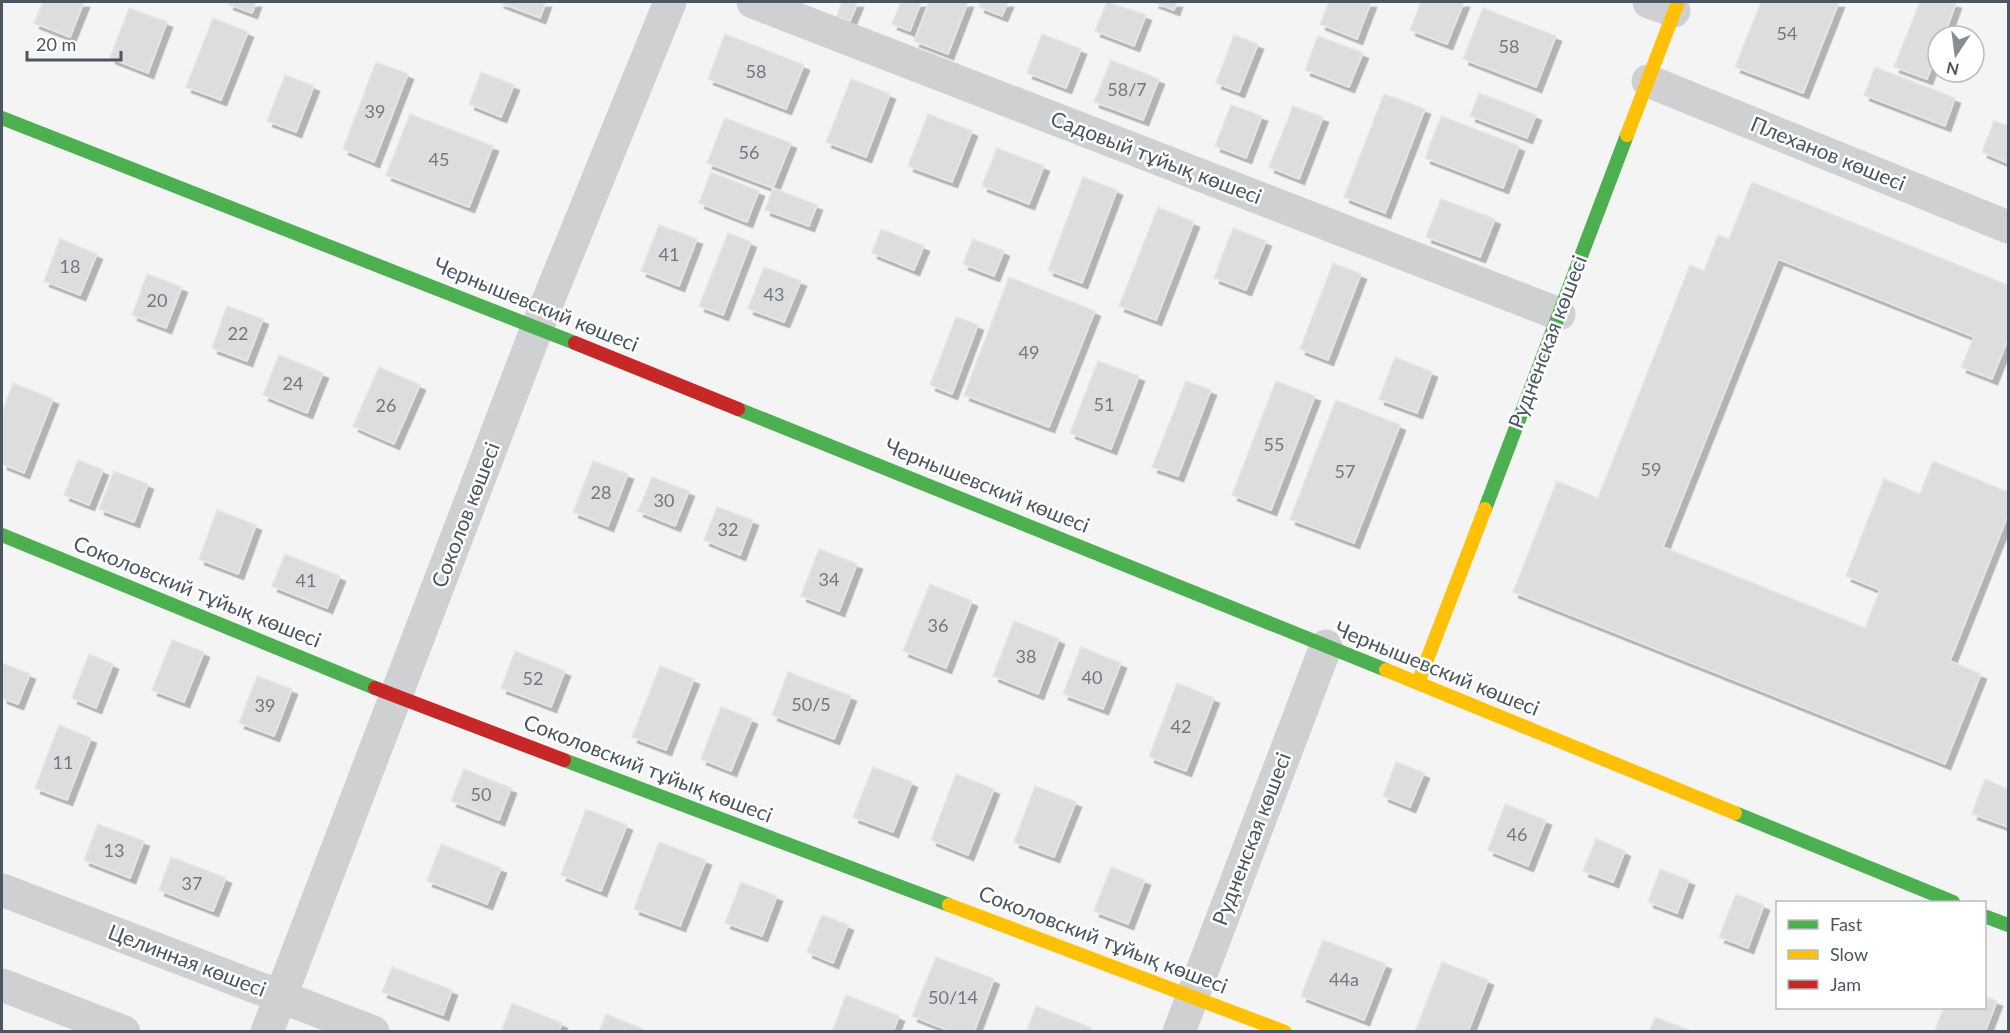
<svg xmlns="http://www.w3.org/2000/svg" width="2010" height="1033" font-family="Lato,sans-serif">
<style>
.building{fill:#ddddde;stroke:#e5e6e7;stroke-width:1.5;filter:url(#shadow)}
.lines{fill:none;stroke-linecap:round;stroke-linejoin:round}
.street{stroke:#ced0d2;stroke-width:33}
.fast{stroke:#4caf50;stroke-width:14}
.slow{stroke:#ffc107;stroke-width:14}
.jam{stroke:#c62828;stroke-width:14}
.labels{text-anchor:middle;stroke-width:5;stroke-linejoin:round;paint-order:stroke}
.number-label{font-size:18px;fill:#707881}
.street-label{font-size:21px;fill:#4a5661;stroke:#fff}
</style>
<defs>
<filter id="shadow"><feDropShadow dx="5.5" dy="5.5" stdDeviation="0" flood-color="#0004"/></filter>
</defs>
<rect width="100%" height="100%" fill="#f4f4f4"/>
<path class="building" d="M43 2H84L70 37 34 23Z
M229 2H256L252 13 228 4Z
M498 2H546L540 18Z
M842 2H858L850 21 837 16Z
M901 2H921L910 31 892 24Z
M929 2H968L948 54 914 41Z
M981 2H1008L1002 16 979 7Z
M1107 2 1146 15 1134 46 1095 31Z
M1153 2H1177L1174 10Z
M1329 2H1371L1357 39 1320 24Z
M1421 2H1464L1447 44 1410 30Z
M1761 2H1839L1803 93 1735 67Z
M1920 2H1952L1956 3 1944 36H1938V50L1927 79 1894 67Z
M129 8 167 22 148 73 110 58Z
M1483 8 1556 36 1536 87 1463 59Z
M213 18 248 32 221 100 186 87Z
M725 34 804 65 786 109 708 79Z
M1042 34 1081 49 1066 88 1027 73Z
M1234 35 1258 44 1239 92 1216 83Z
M1318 36 1363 53 1349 87 1305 70Z
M1111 60 1159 79 1143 120 1094 102Z
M376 62 408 74 374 162 343 149Z
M1875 67 1955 98 1945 126 1864 95Z
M481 72 514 85 501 117 469 104Z
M285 75 314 86 296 132 267 121Z
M851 79 890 94 866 157 826 142Z
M1479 93 1536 115 1527 138 1470 116Z
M1384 94 1425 109 1385 213 1344 197Z
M1231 105 1262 116 1246 158 1215 146Z
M1293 106 1323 117 1299 179 1269 167Z
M410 114 493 146 469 207 386 175Z
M928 114 972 131 952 182 908 166Z
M1441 116 1519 146 1503 188 1425 158Z
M725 118 791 143 773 188 707 163Z
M1994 121 2008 126V163L1982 152Z
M997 148 1044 166 1029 204 982 186Z
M711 172 759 191 747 222 699 203Z
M1083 177 1117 190 1082 283 1048 270Z
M1752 182 2008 285V339L1992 379 1961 367 1974 337 1778 259 1663 547 1865 628 1880 590 1846 576 1884 479 1920 494 1933 461 2008 492V515L1950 661 1981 674 1945 764 1513 592 1557 481 1598 498 1690 265 1704 271 1718 235 1729 239Z
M773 188 817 205 809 226 765 210Z
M1441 199 1495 219 1480 257 1426 237Z
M1158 207 1194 222 1156 320 1119 306Z
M659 225 697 239 679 286 641 271Z
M1233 228 1266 241 1246 290 1214 278Z
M881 229 924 246 914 270 872 253Z
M728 233 751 242 723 315 699 306Z
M60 239 97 254 80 295 44 281Z
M973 239 1004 251 994 276 963 264Z
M1333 263 1361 274 1328 360 1300 349Z
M764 267 801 281 784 322 748 309Z
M147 274 182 287 166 328 132 315Z
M1009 277 1095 311 1049 427 964 395Z
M227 306 263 319 247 361 212 348Z
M956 317 978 325 952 394 930 385Z
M279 355 323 373 307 413 263 395Z
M1395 357 1432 372 1417 413 1379 399Z
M1098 361 1139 376 1111 449 1070 433Z
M379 367 420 385 394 444 353 426Z
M1186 381 1211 390 1178 476 1152 467Z
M1276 381 1315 396 1271 510 1232 495Z
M13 383 53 399 24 473 2 464V413Z
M1336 400 1400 425 1354 543 1290 519Z
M78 460 103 470 89 505 64 495Z
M593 461 628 474 608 526 573 512Z
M114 471 148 484 134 522 99 509Z
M652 477 689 491 675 526 638 511Z
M717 507 753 520 740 555 704 540Z
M217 510 256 525 238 574 199 559Z
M819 549 857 564 839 611 801 596Z
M285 554 340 576 327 608 272 586Z
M930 584 972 601 946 668 903 651Z
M1014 621 1059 639 1038 694 993 676Z
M172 640 204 652 184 702 152 690Z
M1081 647 1121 663 1103 709 1063 694Z
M515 651 565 671 551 707 501 688Z
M89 654 113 664 96 708 72 698Z
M2 663 30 674 18 704 2 698Z
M660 666 694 679 666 750 632 737Z
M788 672 851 696 834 739 772 715Z
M257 676 292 689 274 736 239 723Z
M1177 683 1214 698 1186 771 1149 757Z
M721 707 752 719 731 771 701 759Z
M59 725 91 738 67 800 35 788Z
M1396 762 1424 773 1410 807 1383 796Z
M873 767 912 782 893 832 853 817Z
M464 769 511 788 499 820 451 801Z
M956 774 994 789 968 855 931 840Z
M1985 779 2008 789V827L1972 814Z
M1035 786 1076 802 1054 857 1014 842Z
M1505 804 1546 820 1528 866 1488 850Z
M586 809 627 825 601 891 561 875Z
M98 824 144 841 130 878 84 860Z
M1596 839 1625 851 1613 882 1583 871Z
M659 842 706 860 680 926 634 909Z
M441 844 501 868 487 904 427 881Z
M171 857 226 878 213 911 159 890Z
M1111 867 1145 880 1128 924 1094 911Z
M1660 869 1689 880 1677 913 1648 902Z
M741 882 777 896 762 936 725 923Z
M1736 894 1764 905 1748 948 1719 937Z
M822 915 848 925 833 963 807 952Z
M1323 940 1386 964 1364 1020 1301 996Z
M936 957 994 979 974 1032H952L912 1016Z
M1442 962 1488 980 1468 1032H1415Z
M392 967 452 990 443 1015 382 992Z
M846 995 899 1016 893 1032H832Z
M1984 996 1997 1001 1985 1032H1934L1944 1008H1984Z
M512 1003 562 1023 559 1032H501Z
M1036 1006 1092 1028 1090 1032 1027 1030Z
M606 1014 643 1029 642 1032H599Z
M1655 1017 1694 1032H1649Z"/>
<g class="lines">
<path class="street" d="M753 2 1559 314
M1649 2 1674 11
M1648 81 2008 227
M2 890 373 1032
M2 985 124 1032
M267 1032 537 328 670 2
M1179 1032 1326 646"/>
<path class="fast" d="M2 118 575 343
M738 409 1386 670
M1485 509 1627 135
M2 535 375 688
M564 760 949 905
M1735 813 1953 902
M1984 916 2008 925"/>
<path class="slow" d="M1627 135 1678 2
M1386 670 1735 813
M1418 683 1485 509
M949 905 1285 1032"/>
<path class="jam" d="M575 343 738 409
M375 688 564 760"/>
</g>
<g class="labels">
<g class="number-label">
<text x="1787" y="40">54</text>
<text x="1509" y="53">58</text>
<text x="756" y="78">58</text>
<text x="1127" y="96">58/7</text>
<text x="375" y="118">39</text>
<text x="749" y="159">56</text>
<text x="439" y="166">45</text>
<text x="669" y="261">41</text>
<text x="70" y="273">18</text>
<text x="774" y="301">43</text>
<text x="157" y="307">20</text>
<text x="238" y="340">22</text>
<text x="1029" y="359">49</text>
<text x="293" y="390">24</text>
<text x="1104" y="411">51</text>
<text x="386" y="412">26</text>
<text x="1274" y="451">55</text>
<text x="1651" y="476">59</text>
<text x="1345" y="478">57</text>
<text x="601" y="499">28</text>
<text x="664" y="507">30</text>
<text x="728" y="536">32</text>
<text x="829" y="586">34</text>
<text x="306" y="587">41</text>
<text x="938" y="632">36</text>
<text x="1026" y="663">38</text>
<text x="1092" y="684">40</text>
<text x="533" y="685">52</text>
<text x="811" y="711">50/5</text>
<text x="265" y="712">39</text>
<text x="1181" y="733">42</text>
<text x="63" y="769">11</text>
<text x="481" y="801">50</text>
<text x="1517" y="841">46</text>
<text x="114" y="857">13</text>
<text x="192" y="890">37</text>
<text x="1344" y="986">44а</text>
<text x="953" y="1004">50/14</text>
</g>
<g class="street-label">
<text transform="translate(1828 154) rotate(22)" y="7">Плеханов көшесі</text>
<text transform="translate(1156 158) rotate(21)" y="7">Садовый тұйық көшесі</text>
<text transform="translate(536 305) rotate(22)" y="7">Чернышевский көшесі</text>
<text transform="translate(1548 342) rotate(-69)" y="7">Рудненская көшесі</text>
<text transform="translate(987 486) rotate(22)" y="7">Чернышевский көшесі</text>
<text transform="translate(466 515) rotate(-69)" y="7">Соколов көшесі</text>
<text transform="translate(197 592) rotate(22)" y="7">Соколовский тұйық көшесі</text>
<text transform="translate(1437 669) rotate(22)" y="7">Чернышевский көшесі</text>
<text transform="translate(648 769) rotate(21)" y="7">Соколовский тұйық көшесі</text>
<text transform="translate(1252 839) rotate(-69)" y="7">Рудненская көшесі</text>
<text transform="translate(1103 940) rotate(21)" y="7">Соколовский тұйық көшесі</text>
<text transform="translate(187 961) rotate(21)" y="7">Целинная көшесі</text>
</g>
</g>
<rect width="2010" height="1033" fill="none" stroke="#4a5661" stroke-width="6"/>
<rect x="1776" y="901" width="210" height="108" fill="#ffffff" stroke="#b7bbc0" stroke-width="1.5"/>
<rect x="1788" y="920" width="30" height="9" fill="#4caf50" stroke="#b7bbc0" stroke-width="1.5"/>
<text x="1830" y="931" font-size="18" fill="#4a5661">Fast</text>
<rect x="1788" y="950" width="30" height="9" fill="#ffc107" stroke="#b7bbc0" stroke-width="1.5"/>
<text x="1830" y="961" font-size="18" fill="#4a5661">Slow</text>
<rect x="1788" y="980" width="30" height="9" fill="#c62828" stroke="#b7bbc0" stroke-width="1.5"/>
<text x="1830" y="991" font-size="18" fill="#4a5661">Jam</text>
<g transform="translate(1956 54) rotate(193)"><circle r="28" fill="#ffffff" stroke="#b7bbc0" stroke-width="1.5"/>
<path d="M0-4.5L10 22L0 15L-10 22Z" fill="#868d94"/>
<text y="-9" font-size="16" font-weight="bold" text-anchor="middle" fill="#4a5661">N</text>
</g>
<path d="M27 51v9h94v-9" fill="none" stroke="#4a5661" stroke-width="3"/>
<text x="36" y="51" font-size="18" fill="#4a5661" stroke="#ffffff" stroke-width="4.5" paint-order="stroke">20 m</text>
</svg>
